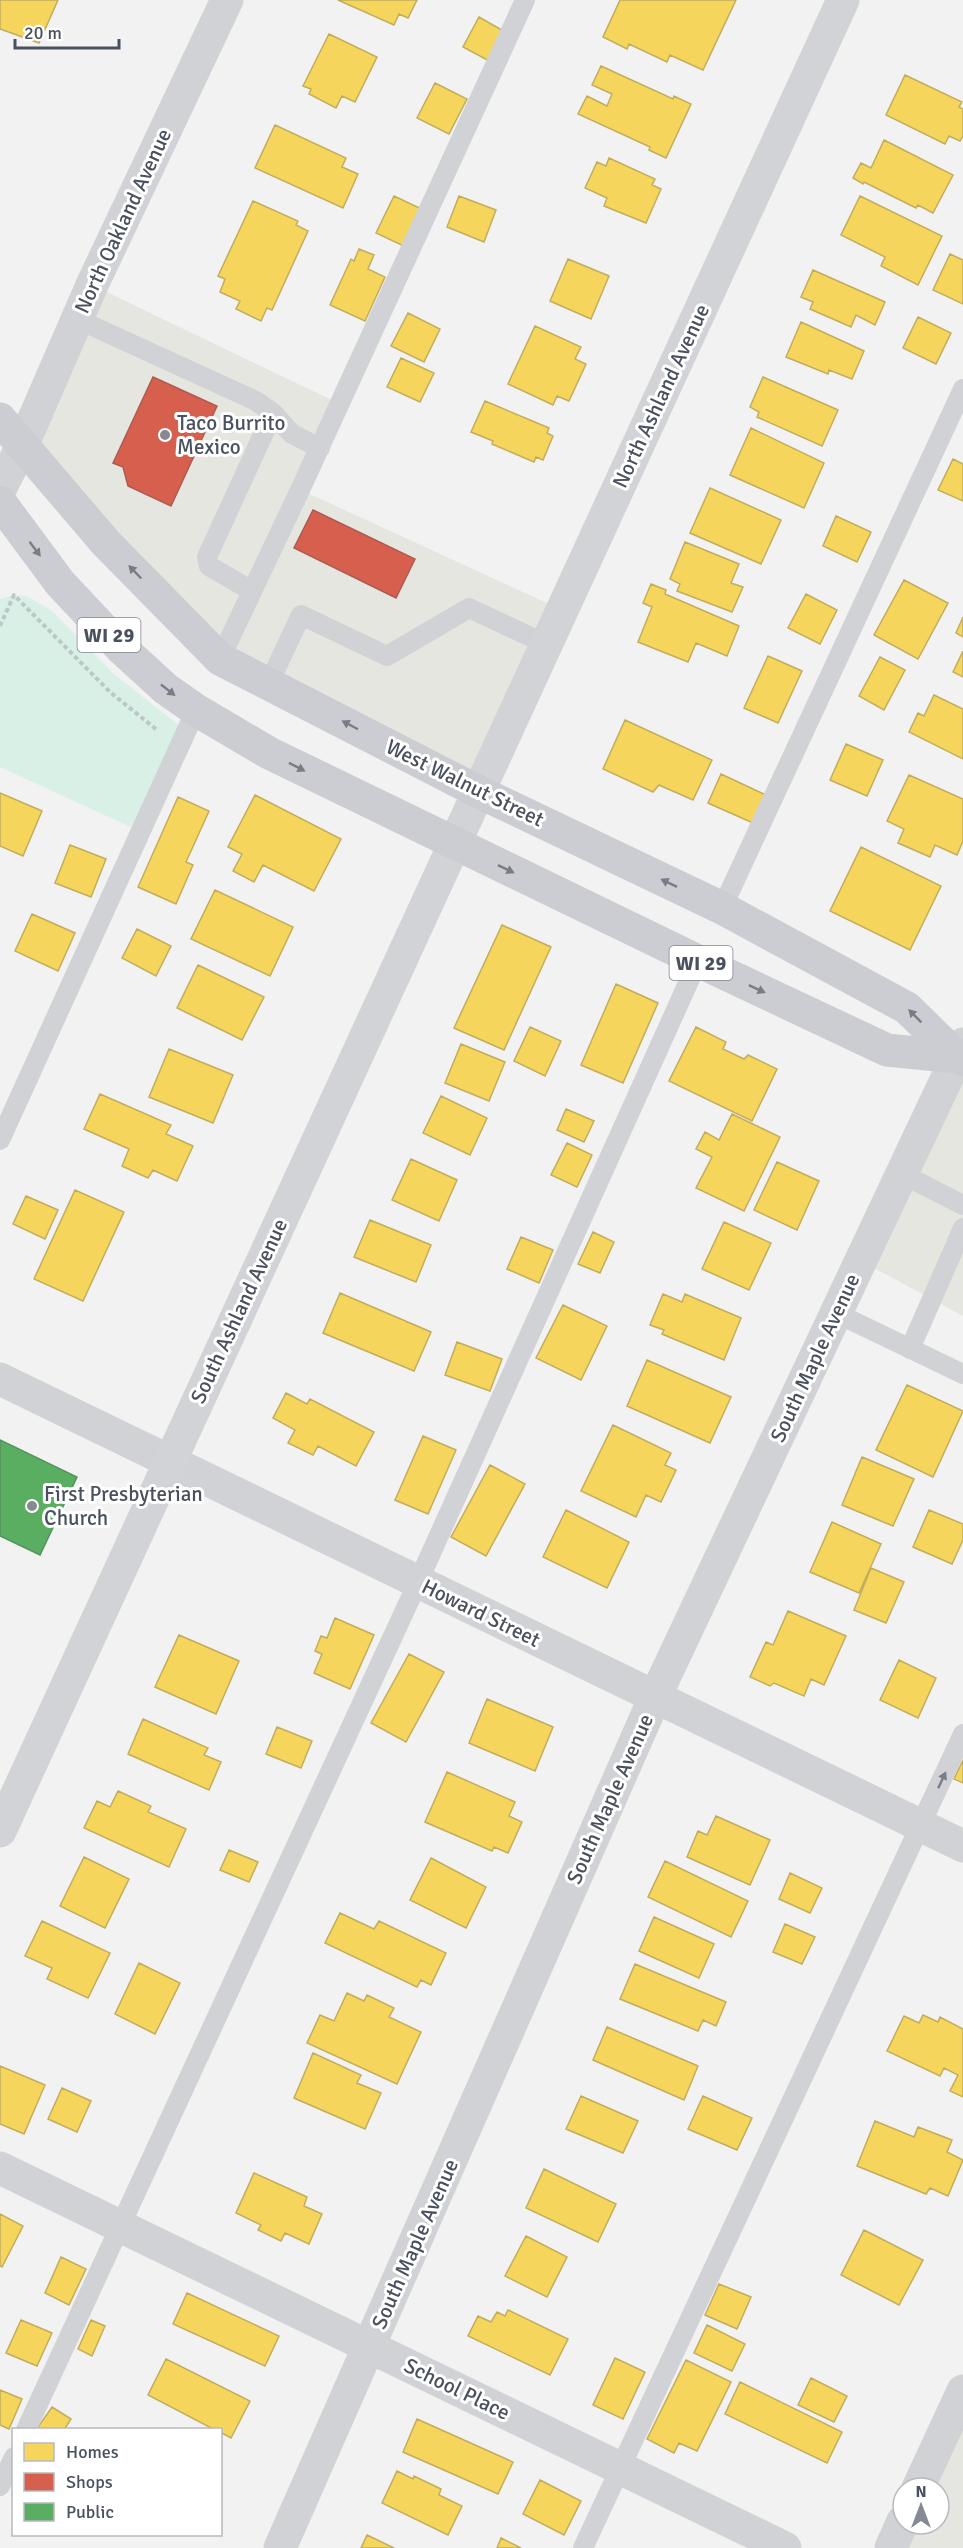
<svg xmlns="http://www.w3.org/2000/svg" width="963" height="2548" font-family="Signika,sans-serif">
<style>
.commercial{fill:#e6e6e0}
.green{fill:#d8f0e6}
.homes{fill:#f6d55c;stroke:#c2ad5d;stroke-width:1.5}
.shops{fill:#d6604d;stroke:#ac5b52;stroke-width:1.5}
.public{fill:#5aae61;stroke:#559260;stroke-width:1.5}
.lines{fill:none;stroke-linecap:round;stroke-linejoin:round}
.path{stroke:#bcc8c7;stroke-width:4;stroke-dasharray:4.5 3;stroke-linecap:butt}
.lane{stroke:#d1d2d5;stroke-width:20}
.street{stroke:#d1d2d5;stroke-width:33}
.secondary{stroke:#d2d3d6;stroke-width:33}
.primary{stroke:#cccdd2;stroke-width:33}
.oneway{fill:#777c87}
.oneway2{fill:#797e88}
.poi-dot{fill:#848992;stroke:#fff;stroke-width:2}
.labels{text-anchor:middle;stroke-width:6;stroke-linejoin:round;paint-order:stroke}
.shield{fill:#fff;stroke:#80848e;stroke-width:1.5}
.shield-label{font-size:20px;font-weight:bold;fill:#49505e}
.street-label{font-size:21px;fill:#49505e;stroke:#fff}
.poi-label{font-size:21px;fill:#49505e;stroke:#fff;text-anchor:start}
</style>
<rect width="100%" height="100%" fill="#f2f2f2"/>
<path class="commercial" d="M92 285 340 404 301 490 562 610 477 791 269 683 23 444Z
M963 1044V1316L861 1261Z
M963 2391V2548H891L903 2524H939V2488H918Z"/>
<path class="green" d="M14 595 26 596 51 610 115 675 180 726 135 829 0 767V599Z"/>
<path class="homes" d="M0 0H58L39 43 0 29Z
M338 0H417L408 18 399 14 394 25Z
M620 0H736L703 70 670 55 667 62 629 44 627 49 603 37Z
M479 17 507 33 491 62 463 47Z
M329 34 377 57 355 102 342 96 336 108 309 94 311 89 303 86Z
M601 66 673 99 674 96 691 104 666 158 649 150 650 147 578 114 587 96 607 106 612 94 592 85Z
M905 75 962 102 959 107 963 109V136L960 141 949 136 945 144 886 115Z
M435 83 467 99 449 134 417 118Z
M275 125 346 158 342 167 358 174 343 208 255 168Z
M884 140 953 175 933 213 918 205 916 208 864 182 863 184 853 178 861 163 871 168Z
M609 158 655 179 652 185 661 189 646 223 604 206 607 198 585 188 597 162 606 166Z
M394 196 428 212 410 249 376 233Z
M459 196 496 210 484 242 447 227Z
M860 196 942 236 918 285 881 266 885 257 841 235Z
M253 201 298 221 296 225 308 231 272 310 267 308 261 321 236 309 240 301 220 292 225 279 218 276Z
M359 249 374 255 368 269 385 277 365 321 330 305 351 259 354 261Z
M950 254 963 260V304L933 290Z
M568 259 609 276 591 319 550 301Z
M813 270 885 302 875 325 856 315 851 327 810 309 813 302 801 297Z
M408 313 440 329 424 362 391 346Z
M918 317 951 333 936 364 903 348Z
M801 322 864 351 852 379 829 370 828 374 786 357Z
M535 326 581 347 575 359 586 364 569 401 557 396 553 405 508 384Z
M401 358 434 373 420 402 387 387Z
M763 377 838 410 822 446 757 417 759 412 750 407Z
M485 401 549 428 547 433 553 436 543 460 536 457 534 462 492 444 493 441 471 432Z
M751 428 824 463 804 508 730 475Z
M953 459 963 464V501L938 490Z
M710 488 781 520 761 564 690 533Z
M836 516 871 532 857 562 823 546Z
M685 542 739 564 731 583 743 587 732 612 677 591 680 584 670 579Z
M904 580 948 603 918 659 874 635Z
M651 584 666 590 665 594 739 626 727 656 696 643 688 662 638 642 652 607 643 603Z
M806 594 837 610 820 644 788 628Z
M963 617V637L956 633Z
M963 651V677L953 672Z
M768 656 802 671 778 723 744 708Z
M880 657 905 670 884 710 859 696Z
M934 695 963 709V759L909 732 918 713 924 716Z
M625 720 712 760 693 800 659 785 653 792 603 769Z
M846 744 883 760 867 796 830 780Z
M721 774 766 795 753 823 708 803Z
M909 775 963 799V841L957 855 935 845 930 857 898 843 904 829 887 821Z
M0 793 42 811 23 856 0 846Z
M255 795 341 839 314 891 263 865 254 882 233 871 242 854 228 847Z
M178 797 209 811 186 862 193 865 176 904 138 887Z
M70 845 106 859 91 897 55 883Z
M861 847 941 886 910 950 830 911Z
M215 890 293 927 270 976 191 939Z
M32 914 75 933 58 971 15 951Z
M502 925 551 947 504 1050 454 1028Z
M137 929 171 946 156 976 122 958Z
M198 965 264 997 242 1040 177 1008Z
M616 984 658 1003 623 1083 581 1065Z
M530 1027 561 1041 545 1076 514 1061Z
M696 1027 726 1042 723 1049 744 1059 748 1055 777 1069 752 1121 669 1081Z
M461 1044 505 1062 489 1101 445 1083Z
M169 1049 233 1075 213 1123 149 1097Z
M100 1094 171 1125 166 1134 193 1146 177 1181 153 1170 148 1178 122 1166 129 1149 84 1129Z
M441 1096 487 1118 470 1155 423 1133Z
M566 1109 594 1121 584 1142 557 1130Z
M732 1114 780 1137 744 1211 696 1188 712 1157 696 1149 705 1132 719 1140Z
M567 1143 592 1155 577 1187 551 1175Z
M411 1159 457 1180 439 1221 392 1200Z
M777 1162 819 1181 797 1230 754 1210Z
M75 1190 124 1212 83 1301 34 1279Z
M26 1196 58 1210 45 1239 13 1224Z
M370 1220 431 1245 416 1282 354 1257Z
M724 1222 771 1243 749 1290 702 1269Z
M593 1232 614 1242 600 1273 578 1264Z
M521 1237 553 1250 539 1283 507 1269Z
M340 1293 431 1332 414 1371 323 1333Z
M663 1294 682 1302 685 1294 741 1318 724 1360 662 1334 664 1330 650 1325Z
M563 1305 607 1326 581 1380 536 1358Z
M457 1342 502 1359 490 1391 445 1375Z
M647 1360 731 1397 710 1443 627 1406Z
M907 1385 963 1411 933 1477 876 1450Z
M286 1393 307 1404 310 1399 374 1432 356 1466 318 1446 313 1455 288 1443 295 1430 273 1418Z
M613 1425 671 1453 665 1465 676 1470 661 1502 646 1495 636 1517 581 1491Z
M423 1436 456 1450 428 1514 395 1500Z
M862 1457 914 1479 893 1526 842 1505Z
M490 1465 525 1484 486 1556 451 1537Z
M566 1510 629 1542 607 1588 543 1557Z
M929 1510 963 1524V1540L952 1564 913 1547Z
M832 1522 881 1544 859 1593 810 1572Z
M871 1568 904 1582 886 1623 854 1610Z
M788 1611 846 1636 824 1685 811 1679 804 1696 774 1683 770 1686 750 1677 766 1642 773 1645Z
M335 1618 374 1635 350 1689 314 1673 322 1654 315 1651 321 1636 327 1638Z
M179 1635 239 1661 216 1714 155 1687Z
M409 1654 444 1672 406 1742 371 1723Z
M899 1660 936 1678 918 1718 880 1700Z
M487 1699 553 1727 535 1771 469 1743Z
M143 1719 208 1748 204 1755 221 1762 209 1790 128 1754Z
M277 1727 312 1741 301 1768 266 1754Z
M963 1760V1783L954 1779Z
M447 1772 515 1802 509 1816 522 1822 508 1853 494 1847 492 1851 425 1822Z
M118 1791 151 1806 148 1812 186 1829 169 1867 84 1828 97 1801 110 1807Z
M716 1816 770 1840 750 1885 687 1857 698 1831 707 1835Z
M229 1850 258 1862 249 1882 220 1870Z
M84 1857 129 1879 105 1928 60 1906Z
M431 1858 486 1887 466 1928 410 1900Z
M665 1861 748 1901 731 1937 648 1897Z
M790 1873 822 1888 810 1913 779 1899Z
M340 1913 374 1929 379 1921 446 1953 431 1985 421 1980 417 1987 325 1943Z
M654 1917 714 1944 699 1978 639 1951Z
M42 1921 110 1953 88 1998 47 1979 52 1968 25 1956Z
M785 1924 815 1937 802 1964 773 1952Z
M139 1963 180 1983 155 2034 115 2014Z
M635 1964 726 2002 716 2026 703 2020 698 2031 620 1999Z
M347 1993 364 2001 367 1995 394 2008 389 2017 421 2032 397 2084 307 2043 320 2015 334 2021Z
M923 2015 938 2022 940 2017 963 2029V2097L950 2091 958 2075 944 2068 940 2076 887 2051 904 2016 919 2023Z
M607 2027 698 2066 684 2100 593 2060Z
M313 2053 361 2075 357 2083 381 2093 365 2129 294 2098Z
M0 2066 45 2085 24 2134 0 2124Z
M62 2088 91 2101 77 2132 48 2119Z
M581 2096 638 2121 623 2153 566 2129Z
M703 2096 752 2118 737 2150 688 2129Z
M875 2121 914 2137 918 2127 952 2140 947 2152 963 2160 948 2196 930 2188 926 2194 857 2166Z
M544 2169 616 2204 598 2242 526 2208Z
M254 2173 307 2197 304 2206 322 2214 309 2244 285 2233 281 2241 258 2230 261 2225 236 2213Z
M0 2214 23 2226 2 2267 0 2266Z
M864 2230 923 2260 899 2305 841 2275Z
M526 2236 567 2257 547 2297 505 2276Z
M61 2257 86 2269 69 2305 45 2293Z
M719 2284 751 2297 737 2329 705 2315Z
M187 2293 279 2336 265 2366 173 2324Z
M508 2310 568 2339 550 2375 468 2336 478 2316 491 2322 497 2312 505 2316Z
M21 2320 52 2333 37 2366 6 2353Z
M91 2320 105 2326 92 2356 78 2349Z
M707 2325 745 2344 732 2371 694 2353Z
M615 2358 645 2372 623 2419 593 2405Z
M166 2359 250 2401 231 2438 220 2432V2430H215L148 2395Z
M686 2360 731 2382 697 2451 679 2443 674 2453 647 2439Z
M811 2378 847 2396 834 2422 798 2405Z
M740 2382 842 2432 827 2463 725 2414Z
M0 2390 22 2399 9 2429 0 2425Z
M52 2407 71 2419 64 2430H36Z
M417 2419 513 2462 498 2494 403 2452Z
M397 2471 413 2479 414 2476 441 2489 439 2495 462 2506 448 2535 382 2503Z
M540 2480 581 2501 564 2535 523 2514Z
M367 2535 394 2548H361Z
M501 2538 521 2548H497Z"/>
<path class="shops" d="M153 377 217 406 171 506 128 486 123 467 113 463Z
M313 510 415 559 396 598 294 548Z"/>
<path class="public" d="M0 1440 77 1477 40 1555 0 1536Z"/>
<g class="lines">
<path class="path" d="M0 626 14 595 110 692 157 730"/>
<path class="lane" d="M77 319 256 401 273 413 292 434 320 448
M252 591 209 566 207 557 273 413
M220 659 300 490 525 0
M269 683 301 615 387 656 469 608 546 644
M722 908 963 389
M0 1140 196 710
M902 1174 963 1205
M836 1313 963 1374
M910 1349 963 1228
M26 2430 418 1582 698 961
M0 2486 14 2457
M583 2548 963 1734"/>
<path class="street" d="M0 489 23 444 92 285 227 0
M0 1379 963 1846
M0 2168 785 2548
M918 2488 963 2391
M280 2548 655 1697 963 1044
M891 2548 903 2521"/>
<path class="secondary" d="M0 1831 843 0"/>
<path class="primary" d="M0 419 106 543 220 659 477 791 722 908 907 1008 957 1057 963 1060
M0 502 60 583 121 648 166 689 196 710 269 753 698 961 887 1050 957 1057"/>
</g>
<defs><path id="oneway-solid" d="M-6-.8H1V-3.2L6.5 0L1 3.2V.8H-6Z" transform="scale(1.5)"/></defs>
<g class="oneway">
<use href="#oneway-solid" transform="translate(35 549) rotate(53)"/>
<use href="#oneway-solid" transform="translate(135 572) rotate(-134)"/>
<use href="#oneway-solid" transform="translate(168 690) rotate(38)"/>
<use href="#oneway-solid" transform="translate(350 725) rotate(-152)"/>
<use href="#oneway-solid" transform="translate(297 767) rotate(27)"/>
<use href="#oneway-solid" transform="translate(506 869) rotate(26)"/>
<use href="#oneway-solid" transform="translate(669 883) rotate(-154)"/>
<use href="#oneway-solid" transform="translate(757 989) rotate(25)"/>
<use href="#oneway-solid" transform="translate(915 1016) rotate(-135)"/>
</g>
<use class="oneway2" href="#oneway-solid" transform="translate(942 1780) rotate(-65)"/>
<g class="poi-dot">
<circle cx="165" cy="435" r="6"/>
<circle cx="32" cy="1506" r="6"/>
</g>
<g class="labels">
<g class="shield">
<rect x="77.5" y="618" width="63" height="34" rx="4.5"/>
<rect x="669.5" y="946" width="63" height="34" rx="4.5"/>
</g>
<g class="shield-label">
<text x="109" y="642">WI 29</text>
<text x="701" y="970">WI 29</text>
</g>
<g class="street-label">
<text transform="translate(123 221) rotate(-65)" y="7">North Oakland Avenue</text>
<text transform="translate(661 396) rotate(-65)" y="7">North Ashland Avenue</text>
<text transform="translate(465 783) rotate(26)" y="7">West Walnut Street</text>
<text transform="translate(239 1311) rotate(-65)" y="7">South Ashland Avenue</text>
<text transform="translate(815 1358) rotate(-65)" y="7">South Maple Avenue</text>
<text transform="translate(481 1613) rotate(26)" y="7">Howard Street</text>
<text transform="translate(610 1799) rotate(-66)" y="7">South Maple Avenue</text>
<text transform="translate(415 2244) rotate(-66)" y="7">South Maple Avenue</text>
<text transform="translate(457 2389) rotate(26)" y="7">School Place</text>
</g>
<g class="poi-label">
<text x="177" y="430">Taco Burrito<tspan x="177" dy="24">Mexico</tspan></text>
<text x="44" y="1501">First Presbyterian<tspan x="44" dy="24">Church</tspan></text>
</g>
</g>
<rect x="12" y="2428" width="210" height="108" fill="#ffffff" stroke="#b6b9bf" stroke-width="1.5"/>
<rect x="24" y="2443" width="30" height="18" fill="#f6d55c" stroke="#b6b9bf" stroke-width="1.5"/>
<text x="66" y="2458" font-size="18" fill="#49505e">Homes</text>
<rect x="24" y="2473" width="30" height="18" fill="#d6604d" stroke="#b6b9bf" stroke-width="1.5"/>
<text x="66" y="2488" font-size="18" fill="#49505e">Shops</text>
<rect x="24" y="2503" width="30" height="18" fill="#5aae61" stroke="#b6b9bf" stroke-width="1.5"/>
<text x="66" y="2518" font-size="18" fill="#49505e">Public</text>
<g transform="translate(921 2506)"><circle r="28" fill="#ffffff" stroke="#b6b9bf" stroke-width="1.5"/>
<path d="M0-4.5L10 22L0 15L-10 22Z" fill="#848992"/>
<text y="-9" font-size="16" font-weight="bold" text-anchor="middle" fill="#49505e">N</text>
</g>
<path d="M15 39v9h104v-9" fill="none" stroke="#49505e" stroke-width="3"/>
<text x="24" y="39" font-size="18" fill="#49505e" stroke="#ffffff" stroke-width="4.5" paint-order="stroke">20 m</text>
</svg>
